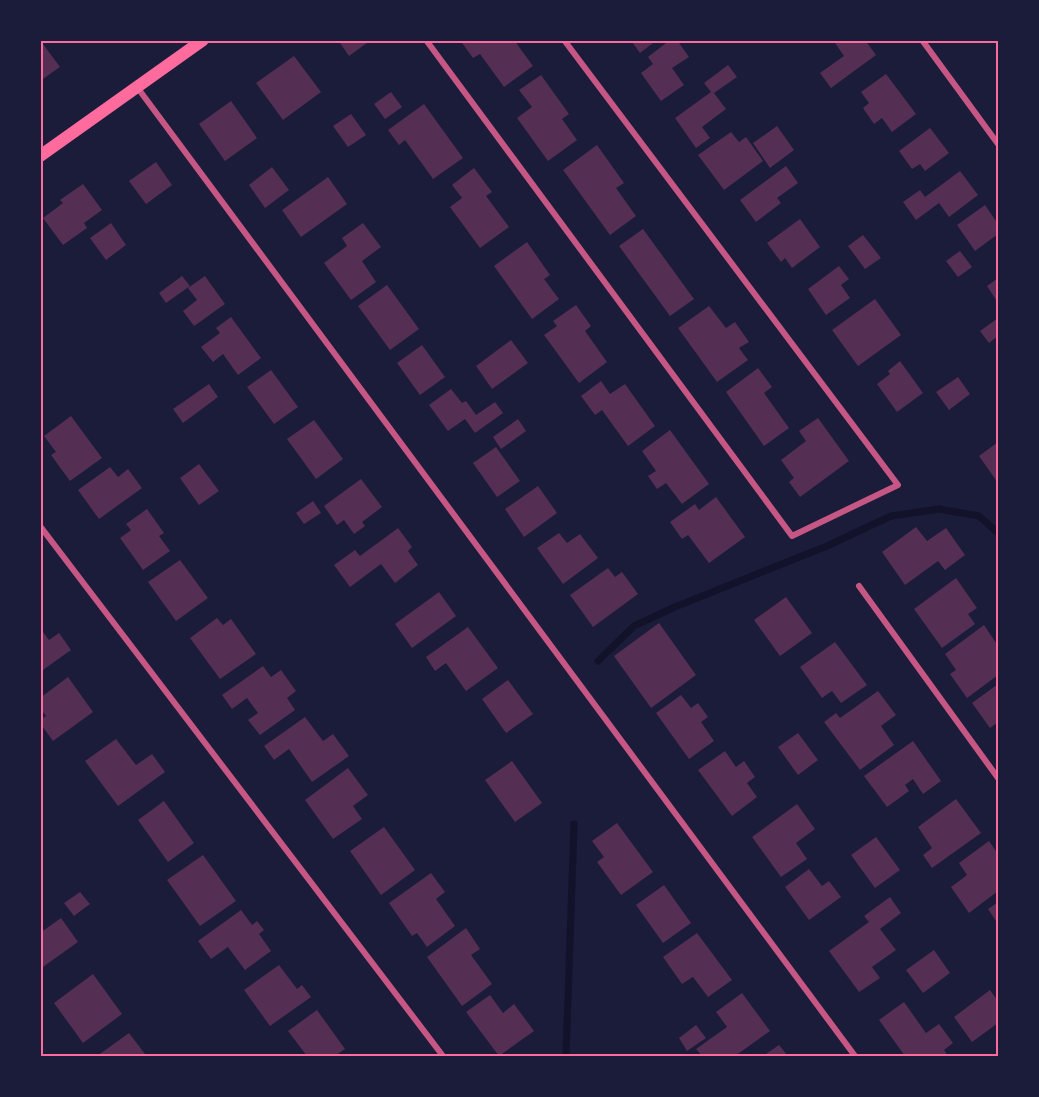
<svg xmlns="http://www.w3.org/2000/svg" width="1039" height="1097" font-family="Lato,sans-serif">
<style>
.lines{fill:none;stroke-linecap:round;stroke-linejoin:round}
.stream{stroke:#12122b;stroke-width:7}
.building{fill:#542f53}
.minor{stroke:#c65784;stroke-width:6}
.secondary{stroke:#ff6b9d;stroke-width:12}
.neatline{fill:none;stroke:#ff6b9d;stroke-width:2}
</style>
<rect width="100%" height="100%" fill="#1b1b3a"/>
<g class="lines">
<path class="stream" d="M598 661 634 626 675 607 827 546 891 516 939 509 979 516 998 533
M566 1056 574 824"/>
</g>
<path class="building" d="M40 40 60 67 40 81Z
M338 40H371L349 56Z
M460 40H514L533 66 504 87 480 54 473 58Z
M634 40H657L640 53 632 42Z
M670 40H677L689 57 672 68 684 85 661 101 641 73 653 64 648 57Z
M833 40H865L876 55 831 88 820 73 844 56Z
M294 56 321 92 283 120 256 83Z
M728 65 737 77 714 93 726 109 702 127 710 138 696 148 675 118 711 92 704 83Z
M886 74 916 114 892 132 882 118 874 124 863 108 869 103 861 92Z
M541 75 569 114 562 119 577 140 548 161 517 118 532 107 519 90Z
M391 92 402 107 385 119 374 104Z
M231 101 257 138 225 161 199 124Z
M424 104 463 158 433 179 405 140 399 145 388 130Z
M351 114 366 135 348 147 333 126Z
M777 126 794 150 770 168 753 143Z
M930 128 949 153 925 171 920 164 912 169 899 151Z
M731 132 739 142 746 137 763 161 724 190 698 155Z
M597 145 624 183 616 188 636 216 610 235 563 170Z
M156 162 172 185 146 204 129 181Z
M786 166 798 183 777 198 781 203 756 222 740 200Z
M272 167 289 190 265 208 249 185Z
M474 168 492 192 486 196 509 227 480 248 450 207 462 198 452 185Z
M960 171 978 195 949 217 939 203 916 220 903 202 920 190 925 197Z
M328 177 347 204 301 237 282 210Z
M83 184 102 210 84 223 87 228 63 245 43 218 63 203 60 200Z
M985 205 998 224V234L975 251 957 225Z
M800 219 820 247 792 268 785 258 781 262 767 243Z
M111 223 126 245 106 260 90 238Z
M363 223 381 247 362 261 376 282 351 300 324 263 347 246 342 238Z
M643 229 694 299 670 316 619 246Z
M863 235 881 258 865 269 848 246Z
M527 242 550 275 544 279 559 299 532 319 494 266Z
M960 251 972 267 958 277 946 261Z
M839 266 849 279 841 285 850 298 826 315 808 289Z
M182 276 190 286 166 303 159 293Z
M205 276 225 304 194 326 183 311 197 300 188 288Z
M998 278V303L987 286Z
M387 285 419 329 390 350 358 306Z
M875 299 901 335 858 366 832 330Z
M576 305 591 326 585 331 607 362 579 383 544 335 557 326 553 321Z
M709 306 726 328 735 322 749 342 739 348 748 360 717 382 678 328Z
M231 317 261 358 238 375 223 354 213 362 201 347 220 333 216 328Z
M998 318V336L989 343 980 331Z
M511 340 528 363 492 389 476 366Z
M422 345 445 377 420 395 397 363Z
M900 361 923 393 897 412 877 384 890 374 888 371Z
M758 368 772 387 764 393 789 428 764 446 726 392Z
M271 370 298 407 274 424 247 387Z
M958 377 970 394 949 410 936 392Z
M601 381 610 394 625 384 655 426 628 446 602 410 595 415 581 396Z
M209 384 218 397 183 423 173 409Z
M451 389 462 403 466 401 476 415 495 402 503 413 475 433 465 419 448 431 429 405Z
M71 416 102 458 70 481 51 455 56 452 44 436Z
M818 418 849 461 800 497 789 482 794 478 781 460 806 441 799 431Z
M518 419 526 431 501 449 493 437Z
M314 420 343 459 316 479 287 439Z
M670 430 709 484 682 504 666 483 657 489 648 476 656 471 642 451Z
M998 442V483L979 456Z
M496 447 520 481 497 497 473 463Z
M199 464 219 491 199 505 180 478Z
M110 467 118 477 128 469 142 488 99 519 78 490Z
M361 479 382 507 362 522 365 526 354 534 344 520 337 525 324 506Z
M538 486 557 513 524 537 505 509Z
M716 497 745 537 709 563 688 535 682 539 670 522 695 504 699 510Z
M313 501 321 513 304 524 296 513Z
M147 509 164 533 159 536 170 551 143 570 120 538 131 530 126 524Z
M916 527 927 541 946 528 965 555 945 570 938 561 905 585 882 552Z
M398 528 412 547 408 551 418 565 395 583 381 564 350 587 334 565 355 550 360 556Z
M559 533 567 543 580 534 598 558 563 584 537 548Z
M180 560 208 598 176 621 148 582Z
M608 568 615 577 622 572 638 594 593 627 570 595Z
M956 578 977 608 968 614 975 624 942 648 914 609Z
M439 592 456 616 412 648 395 624Z
M786 597 812 633 780 656 754 620Z
M217 618 223 625 231 619 256 654 220 679 190 638Z
M659 623 696 675 651 708 614 656Z
M984 625 998 646V675L967 698 950 674 956 670 945 654Z
M468 627 498 668 466 691 446 663 435 671 426 657Z
M40 628 49 640 59 633 71 650 40 672Z
M835 642 867 685 841 703 832 691 822 698 800 667Z
M263 666 271 677 281 670 296 691 287 698 295 710 260 735 248 720 258 713 247 698 232 709 222 695Z
M68 677 93 712 53 741 40 723V720L46 716 40 708V698Z
M508 680 533 714 506 733 482 699Z
M998 684V722L990 728 972 703Z
M878 691 896 715 881 726 894 745 860 770 824 722 836 713 840 718Z
M681 695 691 708 698 703 708 717 701 722 714 741 689 759 656 713Z
M305 717 323 741 333 734 349 756 312 782 289 749 274 760 264 746Z
M798 733 818 760 798 775 778 747Z
M116 739 136 765 152 754 165 772 118 806 85 761Z
M913 741 941 781 923 794 913 779 905 785 909 791 887 807 864 776Z
M725 751 736 767 744 761 755 777 747 783 757 797 732 816 698 770Z
M512 761 542 803 515 822 485 780Z
M348 768 368 795 353 806 362 819 333 839 305 800Z
M956 799 981 833 932 868 923 855 932 848 918 827Z
M164 801 194 843 168 862 138 820Z
M797 804 815 829 796 843 807 859 781 877 752 837Z
M617 823 653 872 621 895 597 862 604 857 592 841Z
M384 827 415 870 381 895 350 851Z
M876 837 900 870 875 888 851 855Z
M989 841 998 854V891L969 913 951 887 967 875 959 863Z
M203 855 236 901 200 926 167 880Z
M809 869 822 886 829 881 841 897 809 920 785 887Z
M431 873 445 892 436 899 455 926 427 947 417 933 412 936 389 903Z
M664 885 691 923 663 943 636 905Z
M80 892 90 904 74 916 64 903Z
M890 897 901 913 880 929 896 950 872 967 880 978 859 992 829 951 869 922 864 916Z
M998 902V924L988 909Z
M241 910 252 925 257 921 264 930 259 934 271 951 245 970 228 947 211 959 198 941Z
M61 918 78 942 40 969V933Z
M466 928 480 949 471 955 492 984 462 1006 427 957Z
M697 933 732 980 708 997 693 977 682 984 663 957Z
M934 950 950 973 923 993 906 970Z
M279 965 297 989 302 985 311 997 270 1026 244 990Z
M93 974 122 1014 83 1043 54 1003Z
M990 990 998 1001V1023L972 1042 954 1017Z
M742 993 770 1031 735 1056H702L696 1049 727 1027 716 1012Z
M490 995 503 1013 514 1004 534 1031 499 1056 466 1012Z
M904 1002 926 1033 939 1024 953 1043 944 1050 948 1056H905L879 1020Z
M317 1010 345 1049 335 1056H307L288 1031Z
M696 1025 706 1038 687 1051 679 1038Z
M129 1033 145 1054 141 1056H97Z
M779 1045 788 1056H763Z"/>
<g class="lines">
<path class="minor" d="M426 40 792 536 898 485 564 40
M922 40 998 144
M137 87 855 1056
M40 526 443 1056
M859 586 998 778"/>
<path class="secondary" d="M40 156 203 40"/>
</g>
<rect width="1039" height="1097" fill="none" stroke="#1b1b3a" stroke-width="84"/>
<rect x="42" y="42" width="955" height="1013" class="neatline"/>
</svg>
